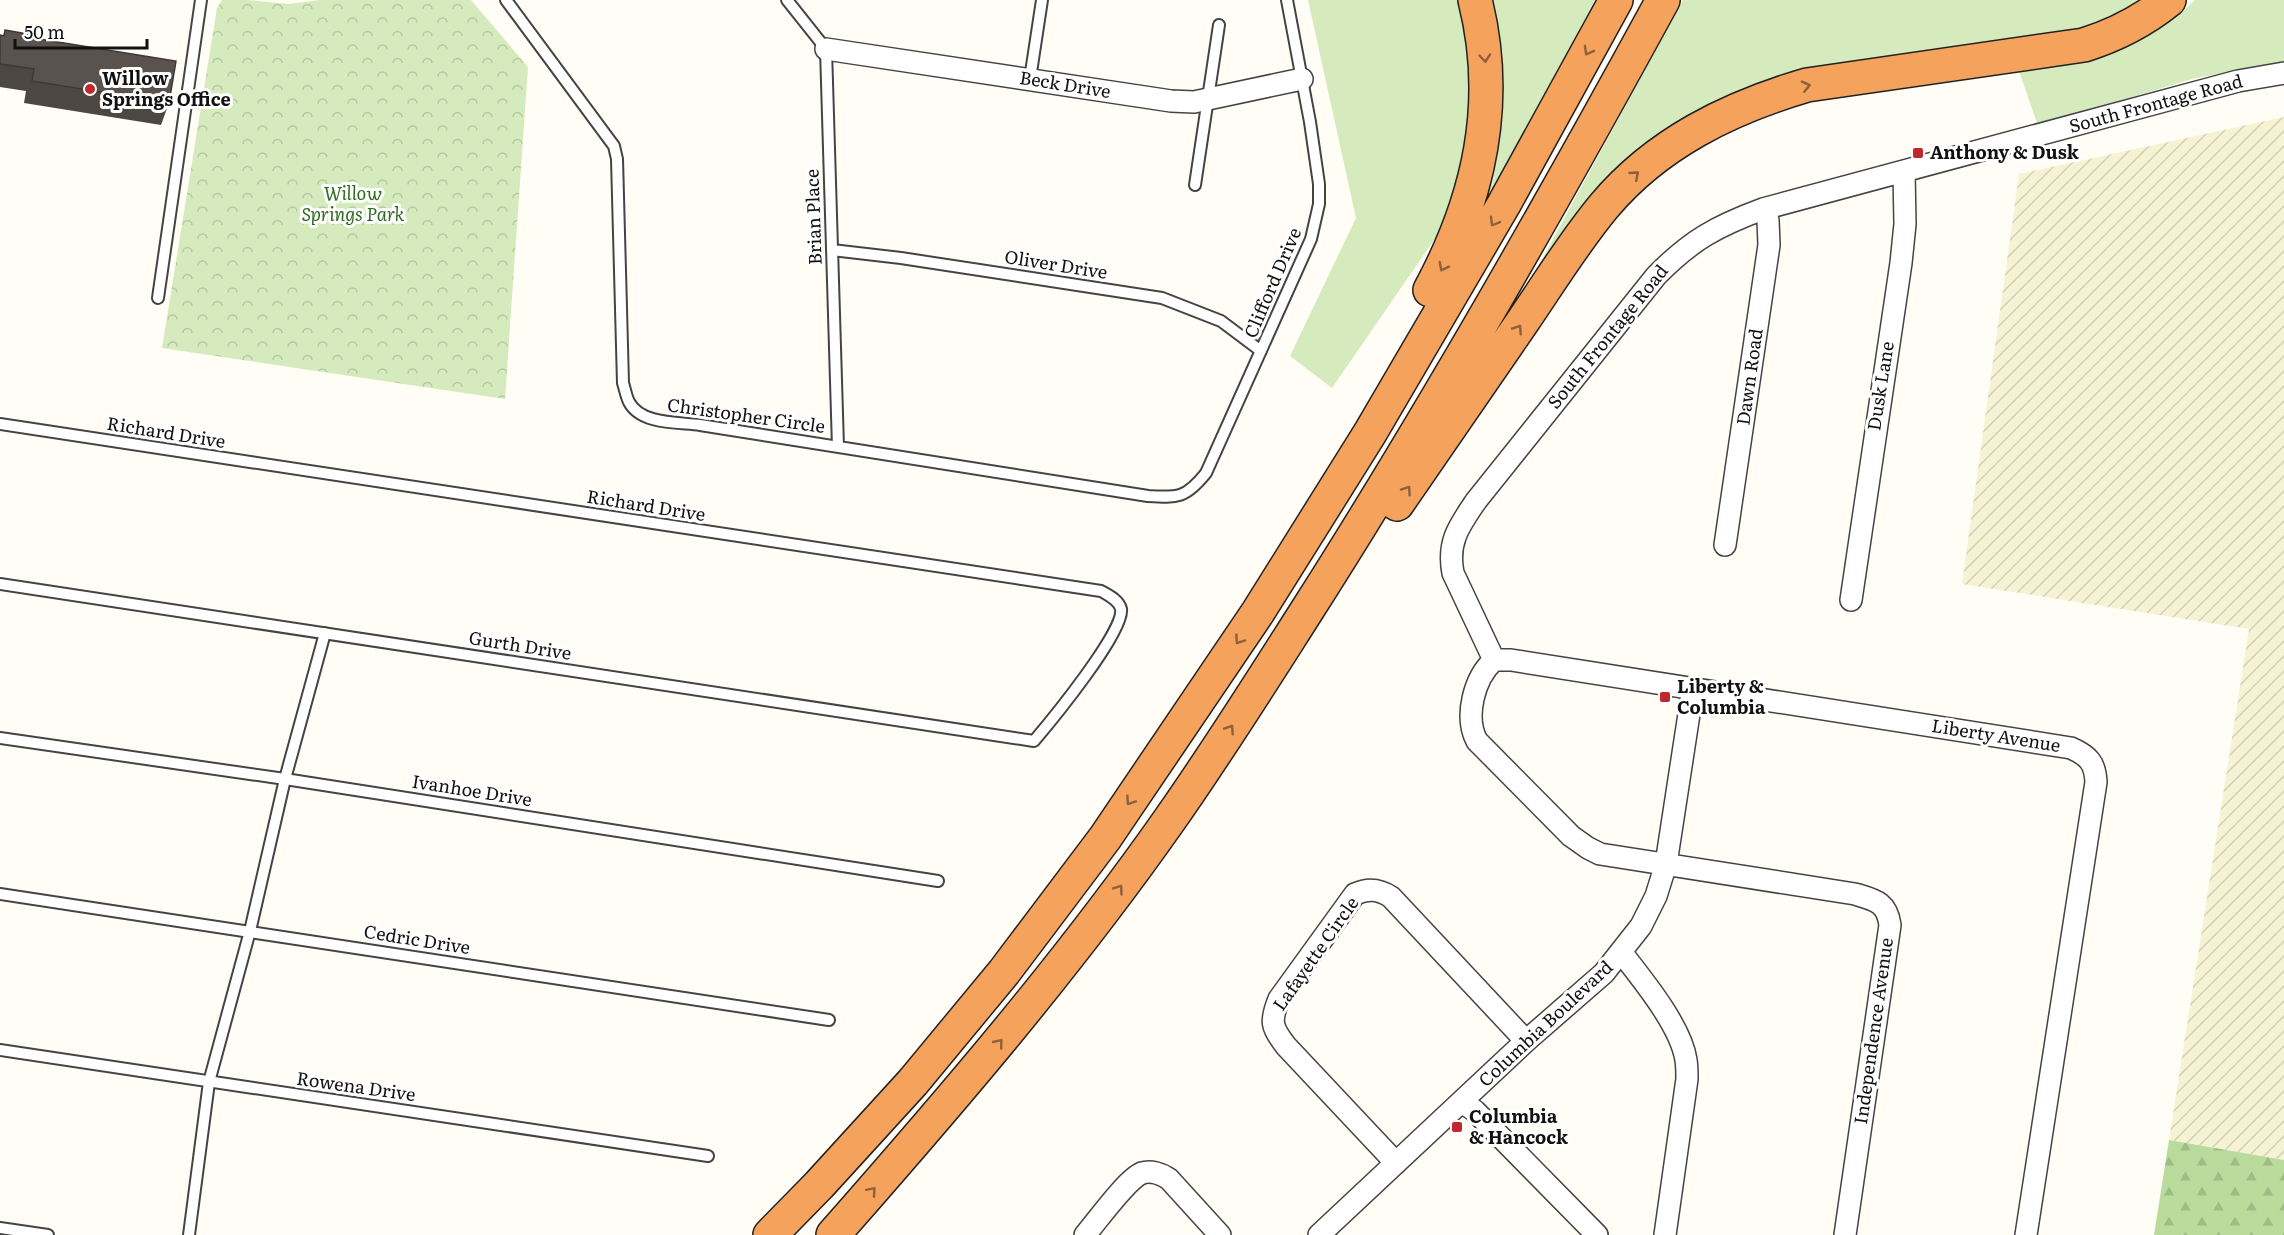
<svg xmlns="http://www.w3.org/2000/svg" width="2284" height="1235" font-family="Literata,serif">
<style>
.farmland{fill:url(#farmland-furrows)}
.grass{fill:#d5ebbd}
.forest{fill:url(#forest-firs)}
.park{fill:url(#park-crowns)}
.lines{fill:none;stroke-linecap:round;stroke-linejoin:round}
.service-casing{stroke:#444;stroke-width:14}
.minor-casing{stroke:#444;stroke-width:24}
.motorway-casing{stroke:#222;stroke-width:36}
.service{stroke:#fff;stroke-width:10}
.minor{stroke:#fff;stroke-width:21}
.motorway{stroke:#f5a25d;stroke-width:33}
.wall{fill:#4d4742}
.building{fill:#5a524d;stroke:#3f3936;stroke-width:1.5}
.oneway{stroke:#8e613b}
.poi-dot{fill:#c4262e;stroke:#fff;stroke-width:2}
.labels{text-anchor:middle;stroke-width:6;stroke-linejoin:round;paint-order:stroke}
.poi-label{font-size:18px;font-weight:bold;fill:#111;stroke:#fff;text-anchor:start}
.street-label{font-size:18px;fill:#111;stroke:#fff}
.park-label{font-size:18px;font-style:italic;fill:#2f6b1f;stroke:#fff}
</style>
<defs>
<pattern id="farmland-furrows" width="10" height="10" patternUnits="userSpaceOnUse" patternTransform="scale(1.5)"><rect width="10" height="10" fill="#f6f3d4"/><path d="M-1 1l2-2M0 10L10 0M9 11l2-2" fill="none" stroke="#d2cfb5"/></pattern>
<pattern id="forest-firs" width="22" height="20" patternUnits="userSpaceOnUse" patternTransform="scale(1.5)"><rect width="22" height="20" fill="#b9dc9c"/><path d="M5 1l3.5 6h-7zM16 11l3.5 6h-7z" fill="#9ebc85"/></pattern>
<pattern id="park-crowns" width="20" height="18" patternUnits="userSpaceOnUse" patternTransform="scale(1.5)"><rect width="20" height="18" fill="#d5ebbd"/><path d="M2 6a3 3 0 1 1 6 0M12 15a3 3 0 1 1 6 0" fill="none" stroke="#b6c8a1"/></pattern>
</defs>
<rect width="100%" height="100%" fill="#fffdf5"/>
<path class="farmland" d="M2284 117V1160L2169 1140 2249 629 1962 584 2019 174Z"/>
<path class="grass" d="M1308 0H1463L1474 73 1469 149 1456 208 1332 388 1290 356 1356 218Z
M1484 0H1595L1482 208Z
M1683 0H2147L2098 27 1740 96 1521 298Z
M2195 0H2284V62L2196 78 2125 99 2037 123 2019 71C2044 67 2072 65 2096 58 2133 48 2168 26 2195 0Z"/>
<path class="forest" d="M2169 1140 2284 1160V1235H2154Z"/>
<path class="park" d="M222 0H247L289 4 320 0H471L528 67 505 399 162 348 217 8Z"/>
<g class="lines">
<g class="service-casing">
<path id="service" d="M506 0 614 146 617 159 623 383C625 389 626 396 629 402 641 425 679 422 700 425L1148 496C1178 498 1186 498 1206 473L1311 239 1319 204V184L1310 122 1287 0
M787 0 826 49 838 447
M1030 79 1042 0
M1195 185 1219 25
M832 250 901 258 1162 298 1221 321 1261 351
M158 298 201 0
M0 424 1101 591C1108 595 1119 600 1121 609 1125 631 1051 721 1034 741L0 584
M0 738 285 779 938 881
M0 894 829 1020
M0 1050 708 1156
M0 1228 48 1235
M189 1235 209 1082 250 931 285 779 325 633"/>
</g>
<g class="minor-casing">
<path id="minor" d="M826 49 1171 101 1194 102 1302 79
M1725 545 1769 245 1768 220 1763 209
M1851 600 1901 263 1905 224 1904 172
M1494 660 1453 573C1447 542 1459 526 1476 501L1656 276C1691 240 1717 226 1763 209L2238 81 2284 73
M1494 660H1511L2071 748C2089 756 2095 763 2096 782L2026 1235
M1494 660C1474 678 1464 717 1477 741L1571 836 1588 848 1600 854 1855 894C1875 900 1887 902 1890 925L1845 1235
M1621 952C1642 979 1681 1026 1686 1060 1687 1066 1687 1073 1687 1079L1665 1235
M1462 1102 1475 1111 1597 1235
M1396 1163 1286 1046C1271 1027 1270 1021 1279 999L1355 894C1368 888 1379 889 1391 897L1526 1041
M1085 1235C1097 1221 1127 1179 1142 1173 1151 1170 1162 1174 1169 1179L1220 1235
M1319 1235 1526 1041 1604 973 1641 926 1656 896 1666 864 1693 688"/>
</g>
<g class="motorway-casing">
<path id="motorway" d="M1430 290C1479 199 1501 103 1475 0
M1397 504C1439 443 1481 382 1523 321 1549 283 1574 242 1604 206 1657 143 1729 108 1807 85L2084 45C2116 35 2143 21 2169 0
M770 1235 819 1185 913 1082 1004 972 1105 838 1258 612 1370 433 1504 204 1616 0
M833 1235C950 1102 1066 967 1168 822 1216 754 1260 684 1304 615 1432 415 1549 209 1663 0"/>
</g>
<use href="#service" class="service"/>
<use href="#minor" class="minor"/>
<use href="#motorway" class="motorway"/>
</g>
<path class="wall" d="M5 30 27 37 169 103 161 125 24 103 26 91 0 87V35L3 36Z"/>
<path class="building" d="M5 30 27 34V37L176 61 169 103 32 81 34 69 0 64V35L4 36Z"/>
<defs><path id="oneway-chevron" d="M-2-3.5L2.5 0L-2 3.5" fill="none" stroke-width="1.6" stroke-linecap="round" stroke-linejoin="round" transform="scale(1.5)"/></defs>
<g class="oneway">
<use href="#oneway-chevron" transform="translate(1588 51) rotate(119)"/>
<use href="#oneway-chevron" transform="translate(1485 58) rotate(85)"/>
<use href="#oneway-chevron" transform="translate(1806 86) rotate(-13)"/>
<use href="#oneway-chevron" transform="translate(1635 175) rotate(-41)"/>
<use href="#oneway-chevron" transform="translate(1494 222) rotate(120)"/>
<use href="#oneway-chevron" transform="translate(1443 267) rotate(117)"/>
<use href="#oneway-chevron" transform="translate(1518 329) rotate(-56)"/>
<use href="#oneway-chevron" transform="translate(1407 490) rotate(-56)"/>
<use href="#oneway-chevron" transform="translate(1239 640) rotate(124)"/>
<use href="#oneway-chevron" transform="translate(1230 729) rotate(-56)"/>
<use href="#oneway-chevron" transform="translate(1130 801) rotate(124)"/>
<use href="#oneway-chevron" transform="translate(1119 889) rotate(-54)"/>
<use href="#oneway-chevron" transform="translate(999 1043) rotate(-51)"/>
<use href="#oneway-chevron" transform="translate(872 1191) rotate(-49)"/>
</g>
<g class="poi-dot">
<circle cx="90" cy="89" r="6"/>
<rect x="1912" y="147" width="12" height="12" rx="3"/>
<rect x="1659" y="691" width="12" height="12" rx="3"/>
<rect x="1451" y="1121" width="12" height="12" rx="3"/>
</g>
<g class="labels">
<g class="poi-label">
<text x="102" y="85">Willow<tspan x="102" dy="21">Springs Office</tspan></text>
<text x="1930" y="159">Anthony &amp; Dusk</text>
<text x="1677" y="693">Liberty &amp;<tspan x="1677" dy="21">Columbia</tspan></text>
<text x="1469" y="1123">Columbia<tspan x="1469" dy="21">&amp; Hancock</tspan></text>
</g>
<g class="street-label">
<text transform="translate(1065 85) rotate(9)" y="6">Beck Drive</text>
<text transform="translate(2156 104) rotate(-15)" y="6">South Frontage Road</text>
<text transform="translate(814 217) rotate(-92)" y="6">Brian Place</text>
<text transform="translate(1056 265) rotate(9)" y="6">Oliver Drive</text>
<text transform="translate(1273 283) rotate(-67)" y="6">Clifford Drive</text>
<text transform="translate(1608 337) rotate(-51)" y="6">South Frontage Road</text>
<text transform="translate(1750 377) rotate(-82)" y="6">Dawn Road</text>
<text transform="translate(1881 386) rotate(-81)" y="6">Dusk Lane</text>
<text transform="translate(746 416) rotate(8)" y="6">Christopher Circle</text>
<text transform="translate(166 433) rotate(9)" y="6">Richard Drive</text>
<text transform="translate(646 506) rotate(9)" y="6">Richard Drive</text>
<text transform="translate(520 646) rotate(9)" y="6">Gurth Drive</text>
<text transform="translate(1996 736) rotate(9)" y="6">Liberty Avenue</text>
<text transform="translate(472 791) rotate(9)" y="6">Ivanhoe Drive</text>
<text transform="translate(417 940) rotate(9)" y="6">Cedric Drive</text>
<text transform="translate(1316 954) rotate(-55)" y="6">Lafayette Circle</text>
<text transform="translate(1546 1024) rotate(-43)" y="6">Columbia Boulevard</text>
<text transform="translate(1874 1031) rotate(-82)" y="6">Independence Avenue</text>
<text transform="translate(356 1087) rotate(8)" y="6">Rowena Drive</text>
</g>
<g class="park-label">
<text x="353" y="200">Willow<tspan x="353" dy="21">Springs Park</tspan></text>
</g>
</g>
<path d="M15 39v9h132v-9" fill="none" stroke="#111111" stroke-width="3"/>
<text x="24" y="39" font-size="18" fill="#111111" stroke="#ffffff" stroke-width="4.5" paint-order="stroke">50 m</text>
</svg>
